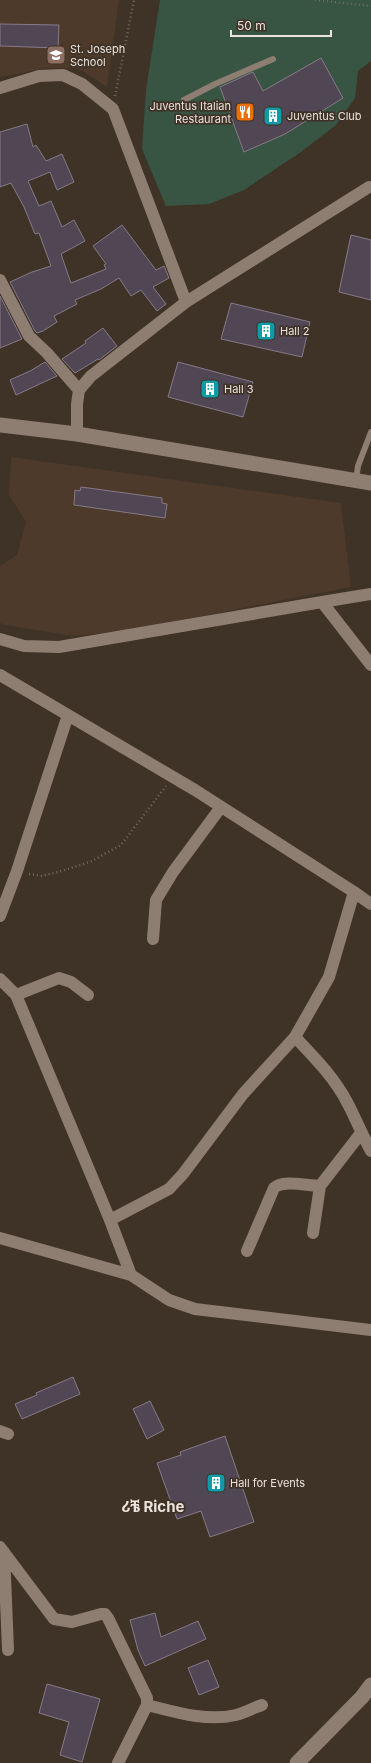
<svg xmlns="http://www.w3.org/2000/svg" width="371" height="1763" font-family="Inter,'Noto Sans Ethiopic',sans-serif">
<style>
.built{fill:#4d3a2b}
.green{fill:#385544}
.building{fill:#514653;stroke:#867a88}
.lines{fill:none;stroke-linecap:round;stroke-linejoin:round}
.path{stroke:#74695f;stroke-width:2.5;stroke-dasharray:1 3;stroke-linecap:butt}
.service{stroke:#8e7e72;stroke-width:6}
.minor{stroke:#8e7e72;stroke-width:12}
.tertiary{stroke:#8e7e72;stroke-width:15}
.labels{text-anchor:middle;stroke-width:3.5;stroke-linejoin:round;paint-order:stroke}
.poi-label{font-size:11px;fill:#ece3dc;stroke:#3f3227;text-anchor:start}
.district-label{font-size:15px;font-weight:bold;fill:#ece3dc;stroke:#3f3227}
</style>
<rect width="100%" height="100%" fill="#3f3227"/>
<path class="built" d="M0 0H119L107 87 78 68H47L0 77Z
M11 457 341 503 351 587 124 631 73 636 6 625 0 623V566L17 555 26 522 9 495Z"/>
<path class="green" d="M160 0H371V61L358 71 355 98 336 125 301 152 244 190 209 204 166 206 142 149 146 90Z"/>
<path class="building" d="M0 24 59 25 58 48 0 46Z
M321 58 343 98 285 134 244 152 220 87 253 72 263 91Z
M27 124 33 147 36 145 46 161 62 154 74 182 57 190 50 172 28 181 39 206 51 201 62 227 74 220 85 241 61 254 71 283 106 269 104 265 106 264 93 246 122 225 156 270 164 266 169 278 153 287 166 304 157 311 141 290 131 296 119 278 101 289 75 300 77 304 54 316 57 322 43 331 37 333 35 331 10 282 32 272 51 266 39 233 35 234 24 207 11 183 0 187V132Z
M351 235 371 240V300L339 292Z
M0 296 22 339 0 348Z
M231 303 310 322 302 357 221 339Z
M103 328 117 346 99 360 98 359 75 373 62 359 86 343 85 341Z
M45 362 57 376 16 395 10 380 30 371Z
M178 362 253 382 243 417 168 397Z
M81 487 162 498V503L167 504 165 518 74 505 75 490 80 491Z
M73 1377 80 1394 22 1419 15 1404 37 1395 36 1393Z
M150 1401 164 1430 147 1439 133 1409Z
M225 1436 254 1522 210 1537 201 1511 177 1519 157 1463 181 1455 180 1452Z
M155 1613 161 1637 198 1621 206 1639 145 1666 138 1650 130 1620Z
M208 1660 219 1687 199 1695 188 1668Z
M47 1684 100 1699 82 1762 60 1755 69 1722 39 1713Z"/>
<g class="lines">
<path class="path" d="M315 0 371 6
M115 96 134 0
M29 874 42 876 65 870 92 861 121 845 166 786"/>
<path class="service" d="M184 100 215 84 273 59
M356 480 358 466 371 432"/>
<path class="minor" d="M0 88 39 76 63 75 82 84 113 109 186 302
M0 280 29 336 47 353 79 390
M77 434V404L79 390 91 376 186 302 369 187
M322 602 371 594
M0 639 24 646 59 647 322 602 371 665
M0 675 195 790 354 892 371 904
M0 916 17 871 68 715
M153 939 156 900 173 872 221 807
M0 979 16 995 110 1220 131 1275 169 1300 195 1309 371 1330
M16 995 59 978 71 982 88 995
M295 1037C314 1057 335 1078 348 1104 356 1119 362 1135 371 1151
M110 1220 169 1189 183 1174 243 1094 295 1037 329 977 354 892
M313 1233 320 1186
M0 1238 131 1275
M247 1251 274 1188C283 1179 307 1186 320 1186L361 1133
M0 1431 8 1434
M0 1547 54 1619 72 1622 101 1614H105L108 1618 147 1698V1705L118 1763
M4 1552 8 1650
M147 1705C175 1712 206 1722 236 1715 244 1713 253 1708 262 1705"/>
<path class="tertiary" d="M0 425 77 434 371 483
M297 1763 362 1697 371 1685"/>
</g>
<defs>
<g id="school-square" transform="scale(1)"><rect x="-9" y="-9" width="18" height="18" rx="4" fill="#8d6e63" stroke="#3f3227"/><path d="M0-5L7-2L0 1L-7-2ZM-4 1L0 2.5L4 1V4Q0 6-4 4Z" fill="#fff"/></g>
<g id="restaurant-square" transform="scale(1)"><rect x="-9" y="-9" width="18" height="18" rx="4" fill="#e8710a" stroke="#3f3227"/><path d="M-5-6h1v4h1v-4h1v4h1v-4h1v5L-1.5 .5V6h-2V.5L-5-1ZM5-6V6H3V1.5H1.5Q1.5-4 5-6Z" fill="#fff"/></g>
<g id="building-square" transform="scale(1)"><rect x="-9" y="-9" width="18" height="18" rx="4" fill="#0f9aa8" stroke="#3f3227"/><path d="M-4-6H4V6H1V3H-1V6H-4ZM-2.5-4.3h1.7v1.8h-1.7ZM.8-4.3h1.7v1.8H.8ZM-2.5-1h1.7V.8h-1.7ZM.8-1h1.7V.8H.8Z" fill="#fff"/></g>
</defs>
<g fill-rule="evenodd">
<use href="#school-square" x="56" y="55"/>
<use href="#restaurant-square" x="245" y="112"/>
<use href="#building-square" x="273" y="116"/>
<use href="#building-square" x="266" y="331"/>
<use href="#building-square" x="210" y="389"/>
<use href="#building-square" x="216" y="1483"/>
</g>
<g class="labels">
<g class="poi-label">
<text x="70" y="53">St. Joseph<tspan x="70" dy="13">School</tspan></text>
<text x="231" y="110" text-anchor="end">Juventus Italian<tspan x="231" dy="13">Restaurant</tspan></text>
<text x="287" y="120">Juventus Club</text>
<text x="280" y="335">Hall 2</text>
<text x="224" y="393">Hall 3</text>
<text x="230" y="1487">Hall for Events</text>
</g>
<g class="district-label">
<text x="153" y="1512">ሪቼ Riche</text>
</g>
</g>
<path d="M231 30v6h100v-6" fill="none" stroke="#ece3dc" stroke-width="2"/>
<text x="237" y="30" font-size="12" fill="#ece3dc" stroke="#3f3227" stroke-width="3" paint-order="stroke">50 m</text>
</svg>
